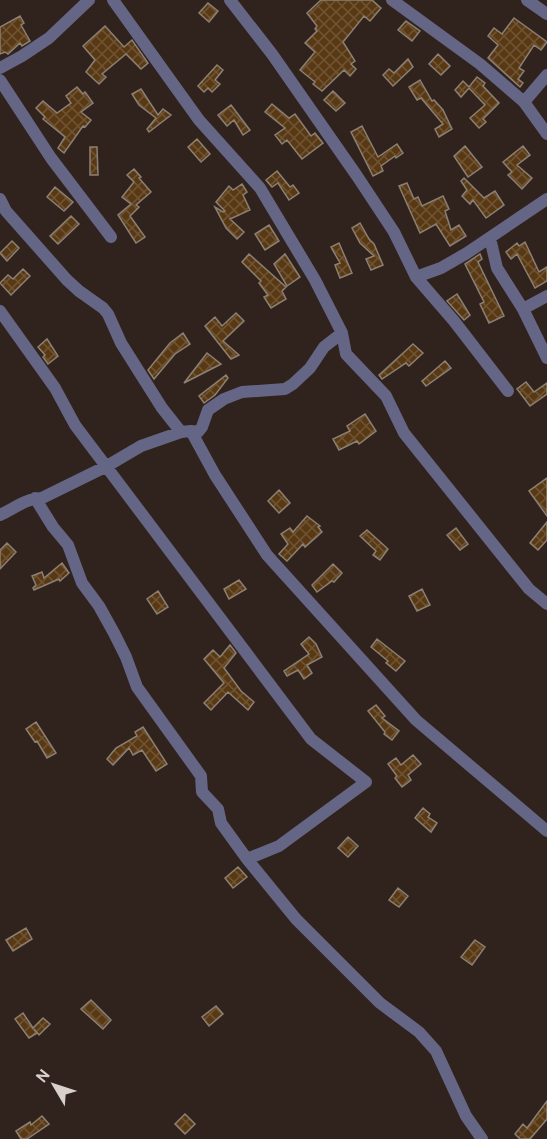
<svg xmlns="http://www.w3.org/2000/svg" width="547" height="1139" font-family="Overpass,sans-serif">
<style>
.building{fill:url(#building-cross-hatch);stroke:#8c8074;stroke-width:1.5}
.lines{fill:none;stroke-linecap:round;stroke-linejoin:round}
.minor{stroke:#656686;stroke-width:12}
</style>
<defs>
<pattern id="building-cross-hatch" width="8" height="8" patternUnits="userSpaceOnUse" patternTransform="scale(1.5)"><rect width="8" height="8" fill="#593914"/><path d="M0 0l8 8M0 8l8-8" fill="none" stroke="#705535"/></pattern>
</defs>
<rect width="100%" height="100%" fill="#30231d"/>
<path class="building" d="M321 0H372L381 8 370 21 364 16 343 42 355 61 351 64 356 69 350 76 344 70 322 91 313 84 315 82 300 70 315 52 305 43 317 31 315 29 317 26 307 13Z
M208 3 218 11 209 22 199 13Z
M20 16 24 23 21 25 30 41 22 46 20 43 8 54 5 52 0 54V27Z
M514 18 547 42 541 50 534 45 519 68 524 71 518 79 523 83 520 87 488 58 498 45 488 36 494 28 502 34Z
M406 21 420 31 412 41 398 30Z
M105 26 124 47 132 40 148 63 141 69 126 54 102 74 106 77 99 84 86 72 95 60 83 46Z
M438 54 450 66 441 75 429 64Z
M408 59 413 67 393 86 383 75 389 69 394 73Z
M217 65 223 70 215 80 220 84 212 92 208 88 204 92 198 86Z
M477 77 485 83 483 86 499 103 483 119 486 122 479 128 470 118 485 105 469 88 461 97 455 90 463 81 469 87Z
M420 80 432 101 434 100 443 110 452 129 439 137 435 129 443 124 421 98 417 100 409 87Z
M77 87 83 94 85 92 93 103 81 112 91 120 85 127 83 126 64 153 58 148 65 137 43 119 45 117 36 108 43 101 57 113 71 103 66 96Z
M141 89 158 115 163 109 171 115 149 132 147 129 156 118 139 105 132 94Z
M333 91 345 103 336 111 324 100Z
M272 104 289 118 295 114 311 136 315 133 323 143 302 159 287 140 282 144 275 135 285 128 265 112Z
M231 105 250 130 243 135 234 120 227 126 218 115Z
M362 126 378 157 397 144 403 153 396 158 395 156 381 166 383 171 373 176 351 132Z
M197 139 210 154 201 162 188 147Z
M465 146 482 167 468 177 454 156Z
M523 146 530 155 517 165 532 178 522 189 508 175 512 172 503 162Z
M90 147H97L98 175H90Z
M134 169 141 177 139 178 151 192 136 205 139 207 130 216 145 237 136 243 118 215 131 204 122 197 134 182 127 175Z
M277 171 290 187 293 185 299 193 289 200 278 183 272 187 266 180Z
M464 178 484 198 495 191 504 205 486 218 473 200 470 204 462 196 467 190 461 181Z
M407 183 414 199 418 197 422 206 443 196 449 209 445 211 451 230 459 225 466 236 450 246 436 224 420 233 399 186Z
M242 184 247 192 243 195 250 210 230 219 244 232 237 239 226 228 215 207 223 212 225 211 216 202 229 186 233 190Z
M55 187 73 202 64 211 47 197Z
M71 216 79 224 58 244 50 236Z
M360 223 369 239 374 244 383 265 371 270 366 259 374 256 360 243 352 228Z
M269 225 279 241 265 250 255 234Z
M12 241 19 248 7 261 0 253Z
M525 242 539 272 547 267V281L535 288 517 254 511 259 506 252 517 243 519 246Z
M339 243 352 273 340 278 335 265 340 263 331 247Z
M249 254 286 287 282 291 286 299 271 308 264 297 268 295 259 283 261 281 242 262Z
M285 254 300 277 287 286 274 264Z
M480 254 482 259 478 262 504 316 489 323 480 304 484 302 465 264Z
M23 269 30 276 11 295 0 283 8 275 13 279Z
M457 294 470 315 464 320 447 301Z
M236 313 244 321 223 341 239 355 231 359 205 326 215 317 222 326Z
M183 333 190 344 175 354 154 379 148 370 170 343Z
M47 339 58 356 48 364 43 357 45 355 38 347Z
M413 344 423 353 409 366 406 363 382 379 379 375Z
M207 353 221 364 184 383Z
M445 361 451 368 426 386 422 381Z
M226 375 228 378 215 395 204 403 199 396Z
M526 382 534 392 547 383V394L530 406 517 389Z
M365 414 376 431 359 444 357 441 339 450 333 439 350 431 347 426Z
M547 478V516L529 491Z
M279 490 290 503 279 513 268 501Z
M307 516 320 526 318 527 322 532 305 547 303 544 287 561 279 554 288 544 281 534 290 528 293 532Z
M547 522V540L538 550 530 543Z
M456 528 468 544 460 550 447 535Z
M367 530 388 549 380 560 373 555 376 551 360 536Z
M7 543 16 552 0 569V550Z
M62 563 69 573 60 581 59 579 34 590 33 588 36 585 32 576 42 572 44 578Z
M333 564 342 573 334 582 332 581 317 592 312 585Z
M239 580 246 589 229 599 224 589Z
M422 589 430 605 417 611 409 596Z
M158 591 168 607 157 614 147 599Z
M309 637 316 644 322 657 307 665 312 673 304 679 298 670 287 676 284 671 309 654 301 644Z
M377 639 405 661 396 671 386 663 388 661 371 647Z
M230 645 236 653 224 668 241 691 254 702 248 710 228 692 211 710 204 703 224 683 204 659 213 650 220 657Z
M376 705 385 716 382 718 399 731 392 740 384 734 385 732 368 711Z
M36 722 56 753 47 758 37 741 35 742 26 729Z
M143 727 167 764 156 771 142 750 133 755 129 748 113 765 107 759 116 748 137 736 135 732Z
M413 755 421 764 408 775 411 780 402 787 395 778 397 776 388 764 396 758 401 765Z
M423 808 430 814 428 817 437 823 431 832 415 818Z
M348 837 358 846 348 857 338 848Z
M238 867 247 877 233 888 225 878Z
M398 888 408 896 399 907 389 900Z
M26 928 32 939 13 951 6 940Z
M475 940 485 947 472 965 461 957Z
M91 1000 111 1020 103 1029 81 1009Z
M216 1006 223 1014 209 1026 202 1017Z
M23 1013 33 1028 43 1018 50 1024 39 1035 34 1029 37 1033 29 1038 15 1019Z
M547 1101V1119L530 1139H520L515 1134 523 1124 527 1128Z
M185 1114 195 1124 185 1134 175 1124Z
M42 1116 49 1124 27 1139H21L16 1131 30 1122 31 1125Z"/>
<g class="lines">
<path class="minor" d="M113 0 199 120 260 188 315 280 342 333 346 354 386 396 404 433 529 589 547 604
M230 0 272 54 357 176 394 232 416 277 454 321 508 391
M392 0 480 64 524 102 547 134
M527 0 547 14
M0 68 22 56 49 38 89 0
M0 80 51 158 111 237
M524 102 547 75
M0 199 6 211 67 280 79 291 103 308 108 314 121 343 162 408 181 432 191 431 215 475 267 555 416 720 547 831
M490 238 497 268 523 309 547 358
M416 277 441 268 467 253 547 199
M523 309 547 296
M0 311 55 388 75 425 311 739 366 782 279 846 247 859
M191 431 198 432 202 427 208 410 224 399 242 392 285 389 293 384 310 368 324 347 342 333
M35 498 53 527 68 545 82 583 99 606 114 633 126 657 137 687 201 776 202 792 218 809 221 823 247 859 296 919 380 1003 419 1032 436 1051 466 1116 482 1139
M0 515C13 509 27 498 42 498L107 466 141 446 181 432"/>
</g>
<g transform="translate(54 1085) rotate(309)" stroke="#30231d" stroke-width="4.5" paint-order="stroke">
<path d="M0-4.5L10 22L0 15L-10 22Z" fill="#d9d0cb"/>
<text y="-9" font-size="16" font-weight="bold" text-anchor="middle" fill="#d9d0cb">N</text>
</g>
</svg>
